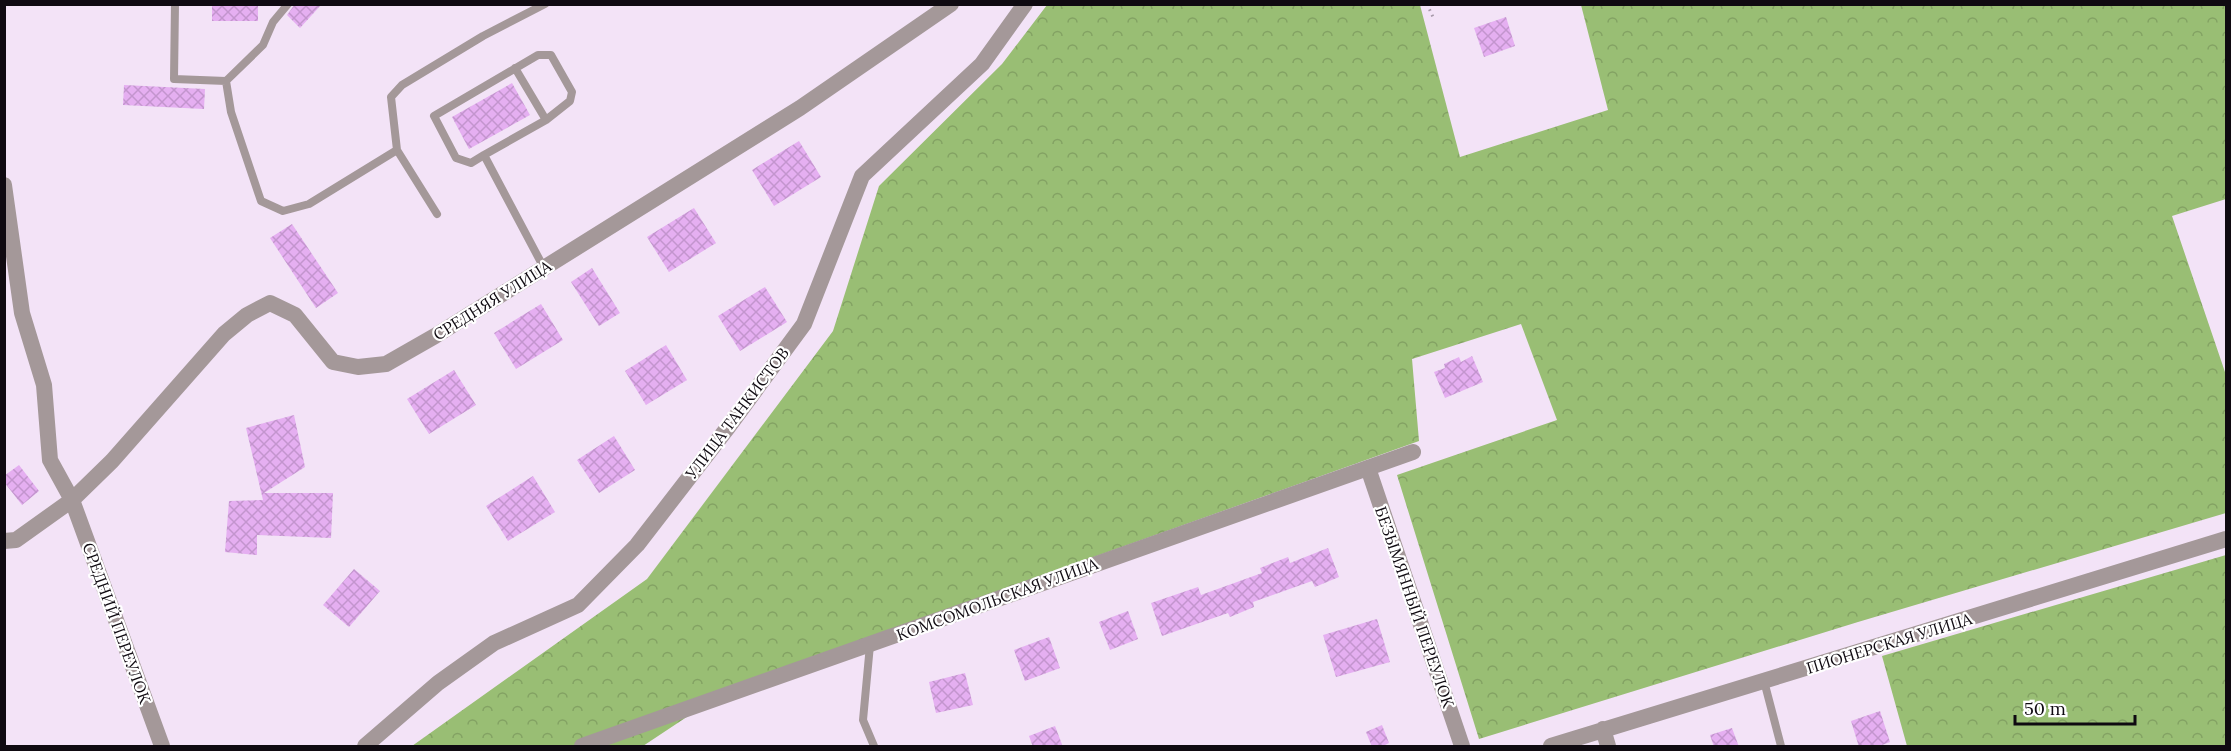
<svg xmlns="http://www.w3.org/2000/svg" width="2231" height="751" font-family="Lora,serif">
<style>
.forest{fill:url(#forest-crowns)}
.building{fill:url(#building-cross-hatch)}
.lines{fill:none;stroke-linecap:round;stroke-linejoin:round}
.path{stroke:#a699a9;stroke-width:3;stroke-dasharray:1.5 4.5;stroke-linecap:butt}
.service{stroke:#a49899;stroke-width:8}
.minor{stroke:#a49899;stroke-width:16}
.labels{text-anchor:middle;stroke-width:4.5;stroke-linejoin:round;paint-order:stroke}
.street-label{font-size:16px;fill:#0f0a11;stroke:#fff}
</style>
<defs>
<pattern id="forest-crowns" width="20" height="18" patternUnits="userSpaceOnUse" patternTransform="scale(1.5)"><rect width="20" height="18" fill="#99be74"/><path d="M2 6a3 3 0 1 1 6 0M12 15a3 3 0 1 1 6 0" fill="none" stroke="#83a263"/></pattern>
<pattern id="building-cross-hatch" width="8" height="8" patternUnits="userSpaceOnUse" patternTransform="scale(1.5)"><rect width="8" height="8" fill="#e5aff1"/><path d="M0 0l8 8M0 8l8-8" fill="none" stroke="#c395ce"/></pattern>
</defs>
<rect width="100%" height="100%" fill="#f3e3f7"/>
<path class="forest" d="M1047 5H1420L1460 157 1608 110 1581 5H2226V199L2172 216 2226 375V513L1858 622 1479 739 1397 475 1557 420 1521 324 1412 359 1419 441 735 685 643 746H412L647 579 833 331 879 186 1002 64Z
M2226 555V746H1907L1882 656Z"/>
<path class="building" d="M212 4H258V21H212Z
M295 4H322L300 28 287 15Z
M1506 17 1515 46 1484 57 1474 28Z
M512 83 530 115 469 149 452 117Z
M124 85 205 89 204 109 123 105Z
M799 141 821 177 774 206 752 170Z
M694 208 716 243 669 272 647 237Z
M292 224 338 293 316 308 270 238Z
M592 268 620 313 599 326 571 282Z
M765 287 787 322 740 351 718 316Z
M541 304 563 340 516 369 494 333Z
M666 345 687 380 646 405 625 371Z
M1472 356 1483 382 1445 398 1434 372 1445 368 1444 364 1459 357 1461 362Z
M454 370 476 405 429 434 407 399Z
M294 415 305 467 264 493H333L331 538 257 535V555L225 552 229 501 263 500 246 428Z
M614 436 635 470 599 493 577 460Z
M19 465 39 491 22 505 4 482V476Z
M533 476 555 512 508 541 486 506Z
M1328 548 1339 577 1315 587 1312 581 1253 602 1254 607 1230 617 1228 613 1162 636 1151 603 1198 587 1201 595 1262 573 1260 568 1288 557 1290 563Z
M354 569 380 591 349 627 323 605Z
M1128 611 1138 639 1110 650 1099 622Z
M1377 619 1390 662 1336 677 1323 635Z
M1049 637 1060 668 1025 681 1014 650Z
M965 673 973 705 936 713 929 682Z
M1880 711 1890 742 1877 747H1859L1851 721Z
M1382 725 1389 743 1381 747H1372L1366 732Z
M1055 726 1063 747H1033L1029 736Z
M1732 728 1739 747H1714L1710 735Z"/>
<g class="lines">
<path class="path" d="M1427 4 1433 17"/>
<path class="service" d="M175 4 174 79 226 81 263 45 273 22 288 4
M515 68 546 120
M226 81 231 112 261 201 283 211 309 204 397 150 391 97 402 85 483 36 545 4
M397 150 437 214
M484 155 471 163 456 158 434 116 538 55H551L572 92 570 101 546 120 484 155 544 268
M870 645 863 720 874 746
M1764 681 1781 746"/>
<path class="minor" d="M4 185 22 313 44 385 50 460 72 500 162 746
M1368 468 1462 746
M4 541 16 540 72 500 112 461 224 334 247 315 270 303 295 315 333 362 358 367 386 364 435 336 800 108 951 4
M1603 729 1608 746
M365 746 438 683 494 643 578 605 637 545 729 426 804 324 862 176 982 64 1025 4
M582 746 1413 452
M1551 746 2226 539"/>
</g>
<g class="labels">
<g class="street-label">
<text transform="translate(492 300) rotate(-32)" y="6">СРЕДНЯЯ УЛИЦА</text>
<text transform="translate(737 413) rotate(-53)" y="6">УЛИЦА ТАНКИСТОВ</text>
<text transform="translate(997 599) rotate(-20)" y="6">КОМСОМОЛЬСКАЯ УЛИЦА</text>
<text transform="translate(1415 607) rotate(71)" y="6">БЕЗЫМЯННЫЙ ПЕРЕУЛОК</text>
<text transform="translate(117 623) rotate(70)" y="6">СРЕДНИЙ ПЕРЕУЛОК</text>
<text transform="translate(1889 643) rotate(-17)" y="6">ПИОНЕРСКАЯ УЛИЦА</text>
</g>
</g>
<rect width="2231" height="751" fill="none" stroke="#0f0a11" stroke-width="12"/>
<path d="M2015 715v9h120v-9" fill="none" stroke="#0f0a11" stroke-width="3"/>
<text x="2024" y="715" font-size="18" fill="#0f0a11" stroke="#ffffff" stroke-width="4.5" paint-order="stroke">50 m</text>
</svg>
